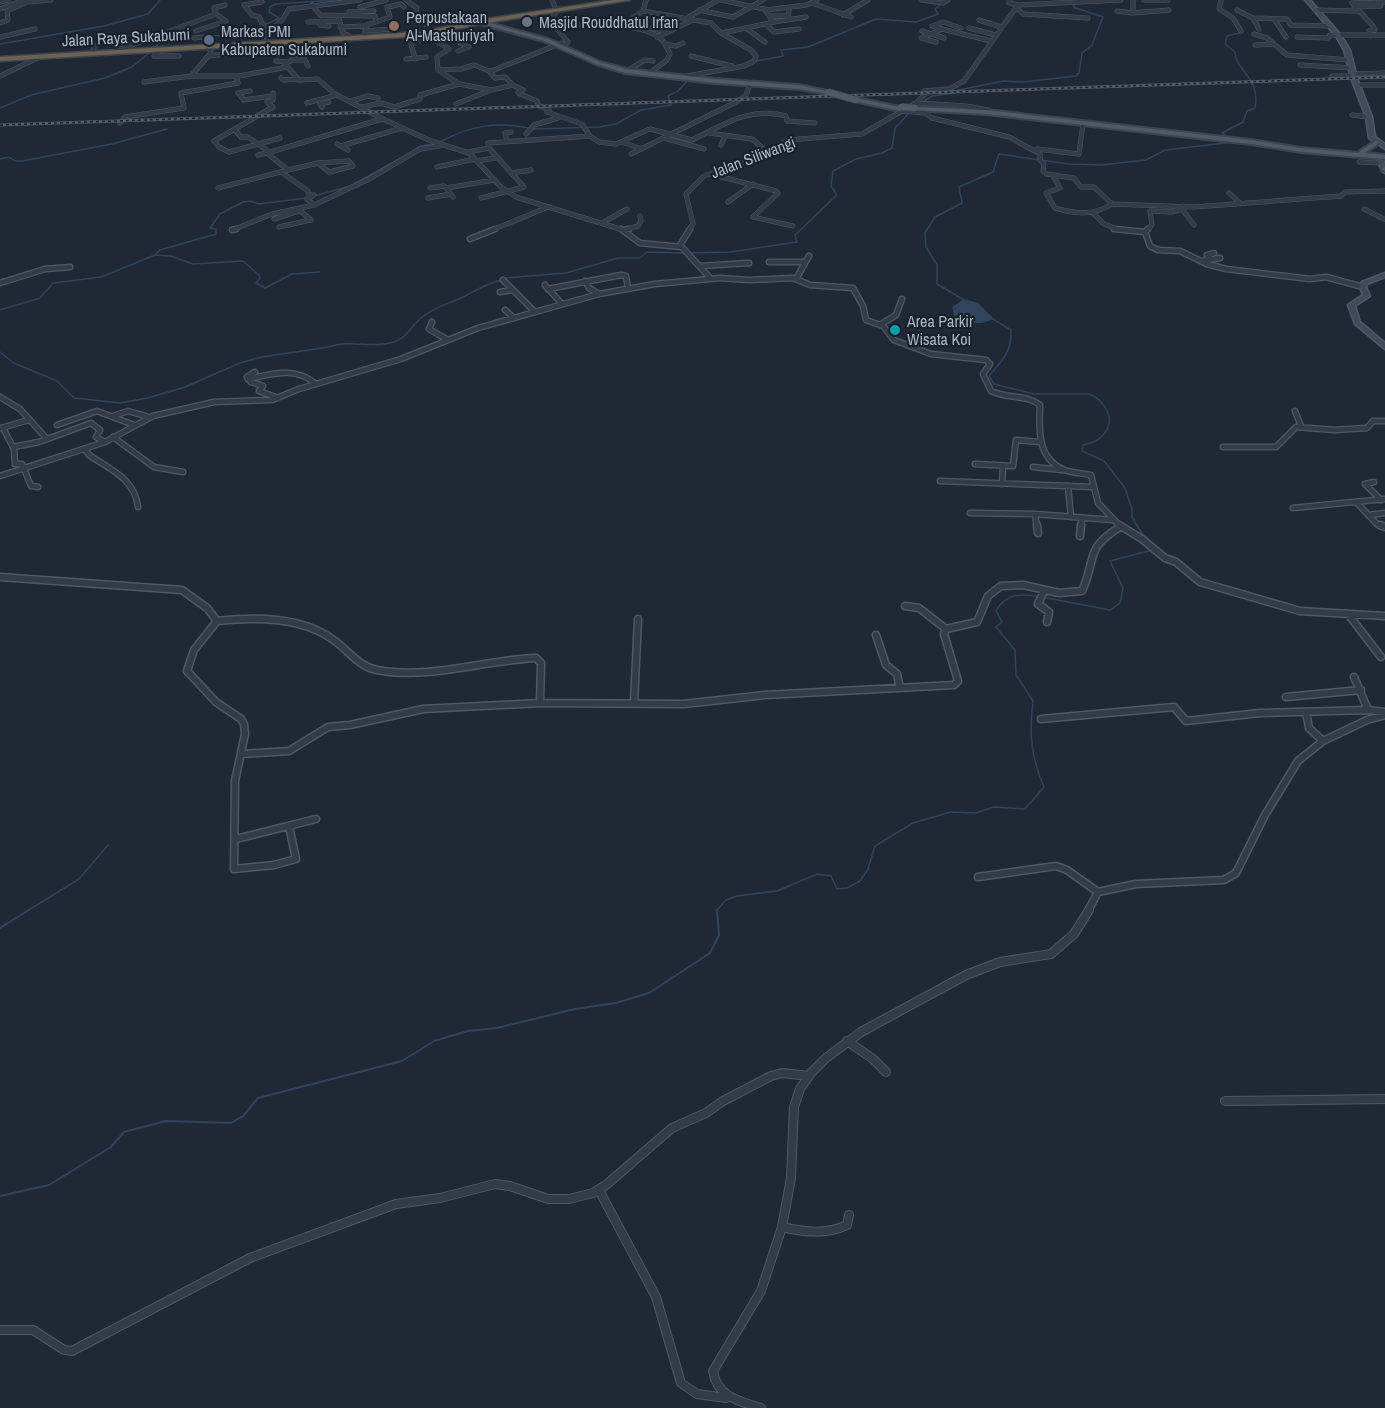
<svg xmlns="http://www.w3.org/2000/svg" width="1385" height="1408" font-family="'Archivo Narrow',sans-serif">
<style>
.water{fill:#31445e}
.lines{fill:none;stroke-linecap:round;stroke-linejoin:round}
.stream-far1{stroke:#31445e;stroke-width:1.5}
.stream{stroke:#31445e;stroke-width:2}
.street-far3-casing{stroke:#505865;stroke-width:5}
.street-far2-casing{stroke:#505865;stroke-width:7}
.street-far1-casing{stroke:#505865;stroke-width:9}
.street-casing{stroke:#505865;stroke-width:10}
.secondary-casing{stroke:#505865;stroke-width:3}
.primary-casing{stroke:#3c4450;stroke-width:4}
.highway-casing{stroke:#3d4551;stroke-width:3}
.street-far3{stroke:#323b47;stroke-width:4}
.street-far2{stroke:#323b47;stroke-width:4.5}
.street-far1{stroke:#323b47;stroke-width:6}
.street{stroke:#323b47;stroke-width:8}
.secondary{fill:#404a5a;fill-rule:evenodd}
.primary{fill:#505a67;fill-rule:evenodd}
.highway{fill:#6d614f;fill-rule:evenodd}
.rail-casing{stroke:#545f6e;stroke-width:3}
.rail{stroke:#18202b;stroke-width:1.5;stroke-dasharray:3;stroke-linecap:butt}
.primary-bridge-casing{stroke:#3c4450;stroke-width:8;stroke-linecap:butt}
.primary-bridge{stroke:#505a67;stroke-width:6}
.worship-dot{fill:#6b7280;stroke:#18202b;stroke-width:2}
.education-dot{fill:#8d6e63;stroke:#18202b;stroke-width:2}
.service-dot{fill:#5c6f8a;stroke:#18202b;stroke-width:2}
.culture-dot{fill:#0f9aa8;stroke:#18202b;stroke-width:2}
.labels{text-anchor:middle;stroke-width:4.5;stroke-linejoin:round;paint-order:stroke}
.far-poi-label{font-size:16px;fill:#acb5c4;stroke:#18202b;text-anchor:start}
.far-street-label{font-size:16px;fill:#acb5c4;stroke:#18202b}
</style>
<rect width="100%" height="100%" fill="#1f2936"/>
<path class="water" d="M964 299 978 303 994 319 982 323H956L952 307Z"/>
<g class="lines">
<path class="stream-far1" d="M267 24 279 18 269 12 270 7 276 4 335 0
M206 37 238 33 263 26
M0 44 104 26 148 14 160 0
M156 47 161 40 192 38
M756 61 783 56 781 50 808 47 876 19 916 22 938 14 935 9 940 5
M954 91 1003 81 1023 82 1076 76 1079 73 1082 53 1092 45 1103 17 1073 7 1075 4
M924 101 932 96 955 93
M0 108 31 95 105 78 132 67 150 52
M534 129 599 127 616 124 641 110 671 105 668 96 678 91 688 80
M1229 138 1222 133 1243 122 1247 111 1255 108C1261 77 1235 71 1235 52L1225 44 1227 36 1243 32 1237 21
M440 142C469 126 496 121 529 128
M414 150 420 146 435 144
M0 159 9 157 15 161H22L112 144 167 129
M354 184 410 153
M314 196 347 187
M689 253 731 252 797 242 795 235 837 195 831 186 833 171 856 159 882 153 892 148 895 128 909 113
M155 255 160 250 216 234V229L210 228 220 214 243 202 250 201 259 204 307 198
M506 278 566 273 618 258H640L647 252 684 253
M964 300 937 284V265L926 247 925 233 935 217 962 203 959 187 993 172 999 154 1068 164 1101 165 1146 160 1165 150 1233 142
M0 310 40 298 53 283 101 277 155 255 171 256 193 264 243 261 259 275 260 278 256 283 265 288 292 274 320 272
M993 319 1011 330C1012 351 1002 361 989 376L994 384 1034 394H1089C1106 401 1118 422 1101 437 1097 442 1089 443 1083 445L1082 451 1104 461 1125 488 1132 509V517L1144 537
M0 352 14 363 57 381 74 398 120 403 148 398 185 387 240 363 262 357 329 347C349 339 372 349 394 342 407 338 411 326 421 318 433 307 449 304 463 297 476 290 486 284 501 280
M1042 597 1110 610 1120 603 1123 588 1110 561 1152 550
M27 911 79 879 108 845
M716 911 726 900 737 896 777 891 817 874 831 876 837 889 847 888 860 881 868 869 875 846 913 823 951 812 976 813 994 807 1025 809 1044 787C1031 757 1029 734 1033 701L1016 675 1015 650 996 627 1002 622 996 611C1006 593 1020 594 1038 596"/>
<path class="stream" d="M0 928 29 910
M0 1196 49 1185 111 1147 124 1132 166 1121 231 1123 243 1116 258 1098 402 1061 434 1041 468 1031 497 1028 575 1009 616 1003 649 993 710 953 719 935 717 910"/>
<g class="street-far3-casing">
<path id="street-far3" d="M406 0 417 8 416 12 428 22 425 34
M552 0 555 7 562 10
M646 0 643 11 711 23 721 33 751 50 756 56 754 61 744 66 687 76
M721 0 764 9 774 22 722 33
M921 0 943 3 948 0
M1009 0V3L1018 5
M1133 0V11
M1144 0H1168
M1221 0 1219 9 1233 18 1241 31
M0 2 8 0
M262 2 244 5 252 15 259 17 262 24 270 28
M812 3 851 17
M312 5 320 15 375 16 376 20
M360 7 386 0
M1016 7 1023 14 1088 18
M1354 7 1381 6
M0 9 24 0
M699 10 733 17 763 0
M766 10 806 5 817 0
M1237 10 1253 18 1287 19 1291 25 1330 26
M1315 10 1357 11
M557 11 552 17V23L568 42 563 46
M1117 11 1132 13 1169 10
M349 12 374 11
M843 15 868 0
M770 16H788L789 11
M687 18 718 0
M1253 18 1259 29
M339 19 343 33 348 35 349 40
M1274 19 1286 37
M979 20 1001 27
M321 21 320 25 329 26
M308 22 340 21
M774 22 806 17
M0 23 8 20 7 11 27 2 51 0
M667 24 681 26
M766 24 774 32 799 29
M635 25 668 32
M553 26C580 24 644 20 663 41 666 45 668 50 670 54L667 60 651 72
M620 26 643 11
M340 27 365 26
M452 28 469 39 460 43 469 47 458 51
M969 28 996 35
M747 29 765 42
M942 29 932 26 943 22 961 28
M196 31 226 21 216 14
M365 31 392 29
M922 31 944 38
M1254 34 1267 38 1287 55 1349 60
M1338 35H1385
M1370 36 1369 31 1375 30 1373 26 1352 3 1385 2
M0 37 35 29
M657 37 693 20
M1297 37 1328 38 1330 35H1338
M194 38 204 37
M364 38 367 25 390 17 387 7 401 4 404 7
M420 40 433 39 449 49 437 57 438 70
M86 42 95 46 92 52
M310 42 304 53 285 64 299 80 318 79 335 94 383 119 431 141 469 153 501 187 516 197 623 230
M936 42 921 38 942 29 991 41
M266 44 267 33 282 20 289 9 360 0
M665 44 676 46 683 43
M1255 45 1273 44
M163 48 154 56H179
M116 51 216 14 214 8 225 5
M305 51H327
M209 56 248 51
M691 56 732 66
M406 59 426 57
M415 59 411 44 420 38
M291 60H305L308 66
M276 61 286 62
M1300 65 1352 68
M630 69 645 60 653 61
M1353 74 1385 73
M0 76 42 56
M191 76 210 54 211 50 205 47
M1332 76H1354
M281 78 283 80 297 79
M144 82 191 76H239L287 67
M459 84 492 90 513 85 505 77 495 78 489 71
M513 85 523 90 518 93 537 101 538 105 549 110 547 112 582 124 590 136
M1357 85H1385
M250 91 238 93 244 100 272 96
M273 93V100L267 102 273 107 214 141 219 147 229 152 280 138
M923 94 924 91 949 89 964 81 1018 5 1121 0
M351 101 368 96 378 98
M307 103 337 95
M917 103 966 106 988 110
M456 104 491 90
M322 107 320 104 329 102
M362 107 381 103 394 107 420 99V95L459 84 438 70 461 69 474 65 489 71 494 70 562 43
M903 111 925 113 932 118 1009 137 1040 154V160L1044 164 1043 171 1046 174 1074 178 1081 187H1094L1112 204 1194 207 1341 196 1345 192 1385 191
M1352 115 1369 117
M120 123 125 117 184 108 181 93 238 83 236 76
M235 130 241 137H248L271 153
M709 133 752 139 766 151
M526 134 534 125 558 118
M664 138 704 149
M507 141 505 133 511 132
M622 142 642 149
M337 144 348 150
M721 145 725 136
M341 146 402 128
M1037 149 1079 154 1083 123
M468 152 489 148 488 143 590 136 599 142 616 144 650 129 692 140C723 125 750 106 786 116L787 121 815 123
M631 154 738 101 746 95 750 84
M258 155 267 153
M349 161 353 166 329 172 318 163Z
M476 161 496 158
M1359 162 1382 163
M437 167 475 159
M288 170 318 163
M281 172 308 191 309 195H314L307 199 314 205
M511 173 531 170
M710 174 776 191 778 193 753 217 793 226
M1054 177 1060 188 1046 193 1055 208C1076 214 1093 216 1112 204
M218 188 288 170 267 153 382 119
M430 188 444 186 446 188
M1229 193 1240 203
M453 197 446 188 495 180
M428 198 451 194
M481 198 524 187 489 148
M728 202 753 184
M1183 206 1182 209 1194 225
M1364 209 1384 219
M1094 214 1104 224 1120 230
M274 219 299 211
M604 222 627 209
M279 227 311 220 298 209
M232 230 272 214 314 205 369 179 420 149 439 146
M492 230 548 207
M624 230 638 226 641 221 640 216
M689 230 693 224 686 194 704 176 751 160 788 140 862 134 916 103 924 95
M1147 230 1152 225 1150 211 1172 212 1182 209"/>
</g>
<g class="street-far2-casing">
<path id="street-far2" d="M621 229 640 243 681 247
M690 229 680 245 710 278
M1114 229 1145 232 1150 246 1158 250 1180 251 1207 264 1226 269 1310 279 1326 277 1363 287
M232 230 236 229
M624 230 629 229
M1145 232 1148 229
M470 239 495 229
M1211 259 1207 255 1214 253
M1202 261 1220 258
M769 262H805
M700 266 749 263
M796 279 809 256
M503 280 535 312
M585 281 589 288 599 294
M0 283 45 269 70 267
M545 285 562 304
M548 289 621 275 626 276 628 288
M500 292 512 290
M505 310 514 318
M432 322 429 329 448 340
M880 325 896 315 902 299
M255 372 247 377 251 382 263 386 259 391 278 398
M248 379C273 374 295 366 316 384
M0 397 20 409 47 439
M1295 411 1301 426
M113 416 128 411 149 417
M57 425 97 411 134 425
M1 428 29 420
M3 428 14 449 15 464H22L31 486 38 487
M113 437 154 467 183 472
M13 447 39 442 91 423 100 430 96 437 105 442
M1223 447H1276L1296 427 1334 430 1367 428 1373 421H1385
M85 449 89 455C110 469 135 479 138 507
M975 464 1013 466 1016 440 1040 442
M1033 467 1063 470
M0 476 105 442 153 416 214 402 272 400 299 389 401 359 478 328 599 294 655 284 720 278 749 280 793 278 810 285 853 288 863 306 866 320 883 326 894 340 931 354 986 360 990 364 983 374 991 391C1007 399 1026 394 1040 405 1039 429 1037 457 1062 469 1070 473 1082 473 1091 475L1098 503 1121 527
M940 481 1093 487
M1374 482 1365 484 1381 500
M1002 484 1003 466
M1068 486 1071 517
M1357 503 1378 525 1385 527
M1293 508 1385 499
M970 513 1035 514 1113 520
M1035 514 1037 527
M1368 515 1385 513
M1081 527 1082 518"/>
</g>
<g class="street-far1-casing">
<path id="street-far1" d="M1037 525 1038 533
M1119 525 1142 539 1165 558 1176 562 1200 582 1300 611 1385 616
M1380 525 1385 527
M1080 536 1081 525
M0 577 182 590 207 608 217 621C254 617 301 616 332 639 348 649 357 666 377 670 429 680 484 660 536 658L541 663 540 703
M1044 591 1038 604 1049 612 1047 622
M905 606 919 608 946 629
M1348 614 1381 657
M217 621 194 650 187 671 216 702 241 719 244 724 245 734 235 781 234 869 274 865 296 859 289 826
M876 635 886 665 897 674 900 688
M1354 677 1368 710
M1286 697 1361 690
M634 703 638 619
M1306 712 1309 728 1323 741
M1041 719 1174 707 1186 721 1260 713 1368 710 1385 712
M242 754 289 751 328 727 350 725 423 709 540 703 684 704 765 695 954 685 958 681 944 634 946 629 977 622 988 596 1001 586 1023 585 1059 593 1082 591C1097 558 1084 549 1120 527
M236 839 316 819
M978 877 1056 866 1067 870 1098 892
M1088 911 1098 892 1136 884 1224 880 1236 873 1265 815 1298 761 1323 741 1367 720 1385 715"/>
</g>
<g class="street-casing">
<path id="street" d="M847 1041 873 1059 886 1072
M1225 1101 1385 1099
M599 1190 656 1297 681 1383 697 1394 726 1398
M782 1227C804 1232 826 1235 847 1225L849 1215
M0 1330H33L64 1350 72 1351 250 1258 396 1204 440 1198 495 1184 510 1186 548 1199H569L593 1193 606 1185 672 1128 706 1113 723 1101 771 1076 782 1073 809 1076
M761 1408C739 1401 717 1397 713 1371L761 1291 782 1227 791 1178 794 1107 800 1089 811 1073 826 1058 861 1032 966 975 1000 962 1051 954 1074 934 1089 910"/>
</g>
<g class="secondary-casing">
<path id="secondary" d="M1305 0H1310L1340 34 1350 50 1357 78 1372 117 1375 137 1385 144V149L1369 138 1366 117 1351 78 1344 50 1336 36Z
M1377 156 1382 157 1385 164V173L1382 171 1376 157Z
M1385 273V277L1367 284 1366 287 1370 296 1355 306 1360 322 1385 343V349L1355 324 1348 305 1363 295 1360 287 1362 282Z"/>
</g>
<g class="primary-casing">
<path id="primary" d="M479 20 548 39 600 62 626 69 714 79 799 85 831 92 828 94 799 89 714 83 625 73 596 64 544 41 477 23 476 22Z
M856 98 900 107 903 109 900 111 854 101V99Z
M913 107 986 110 1251 140 1301 148 1359 153 1360 151 1376 141 1378 142V144L1364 153 1385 155V159L1301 152 1251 144 986 114 911 110V108Z
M1385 167V171L1382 170V168Z"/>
</g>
<g class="highway-casing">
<path id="highway" d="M614 0H630L486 23 420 36 0 61V57L420 32 486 19Z"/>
</g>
<use href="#street-far3" class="street-far3"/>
<use href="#street-far2" class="street-far2"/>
<use href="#street-far1" class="street-far1"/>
<use href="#street" class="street"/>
<use href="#secondary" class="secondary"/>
<use href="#primary" class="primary"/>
<use href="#highway" class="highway"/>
<g class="rail-casing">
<path id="rail" d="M0 125 1385 77"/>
</g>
<use href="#rail" class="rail"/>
<g class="primary-bridge-casing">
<path id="primary-bridge" d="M828 92 856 100
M901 107 915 108"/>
</g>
<use href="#primary-bridge" class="primary-bridge"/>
</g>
<circle class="worship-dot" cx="527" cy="22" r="6"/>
<circle class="education-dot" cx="394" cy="26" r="6"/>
<circle class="service-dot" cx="209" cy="40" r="6"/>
<circle class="culture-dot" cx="895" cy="330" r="6"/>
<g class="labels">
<g class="far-poi-label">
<text x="406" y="23">Perpustakaan<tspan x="406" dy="18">Al-Masthuriyah</tspan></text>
<text x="539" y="28">Masjid Rouddhatul Irfan</text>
<text x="221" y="37">Markas PMI<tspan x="221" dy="18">Kabupaten Sukabumi</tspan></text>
<text x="907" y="327">Area Parkir<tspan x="907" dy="18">Wisata Koi</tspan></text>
</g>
<g class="far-street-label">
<text transform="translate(126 37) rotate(-3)" y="6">Jalan Raya Sukabumi</text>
<text transform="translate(753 157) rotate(-21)" y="6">Jalan Siliwangi</text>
</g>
</g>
</svg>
